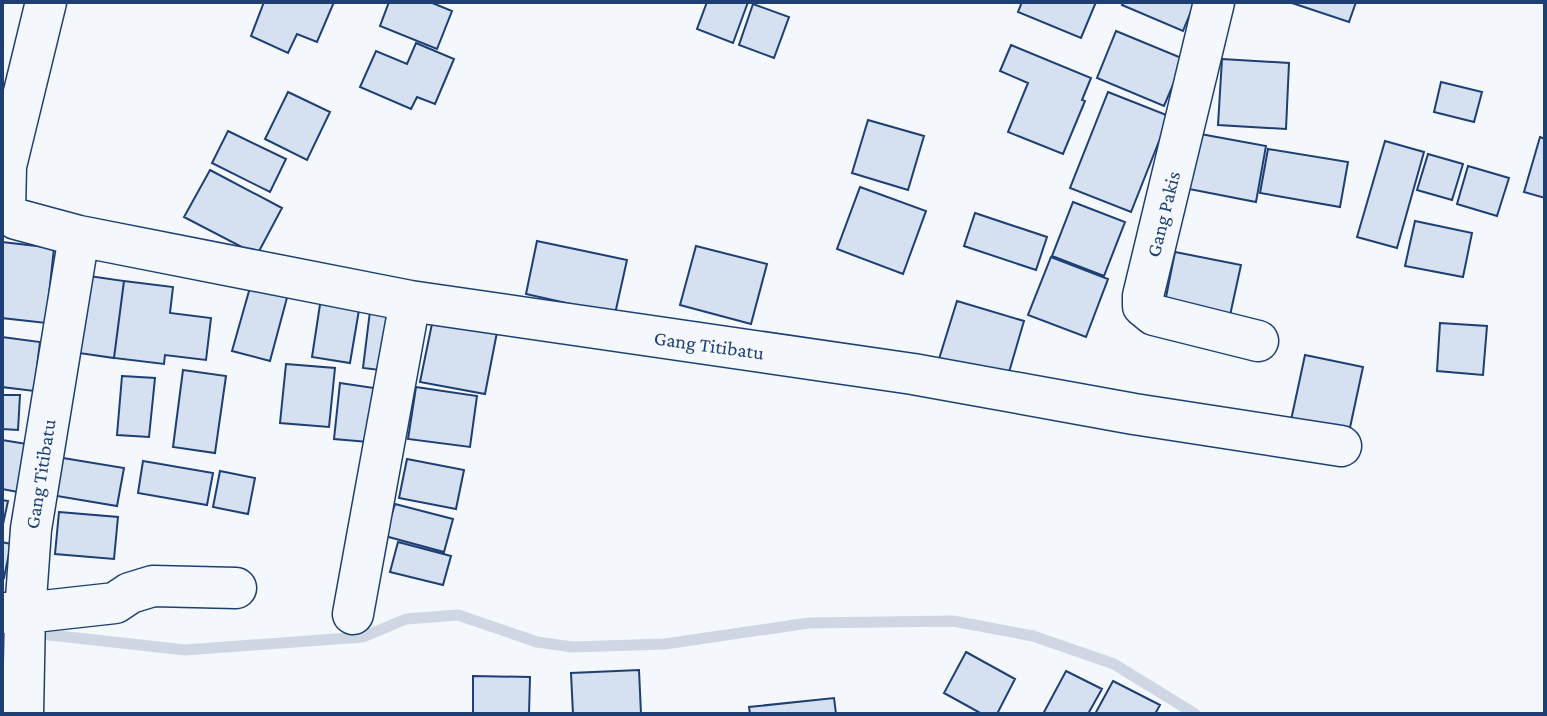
<svg xmlns="http://www.w3.org/2000/svg" width="1547" height="716" font-family="'Crimson Pro',serif">
<style>
.lines{fill:none;stroke-linecap:round;stroke-linejoin:round}
.stream{stroke:#cfd7e4;stroke-width:11}
.building{fill:#d5e0f0;stroke:#1d3f73;stroke-width:2}
.minor-casing{stroke:#1d3f73;stroke-width:43}
.minor{stroke:#f4f7fb;stroke-width:40}
.labels{text-anchor:middle;stroke-width:6;stroke-linejoin:round;paint-order:stroke}
.street-label{font-size:20px;fill:#1d3f73;stroke:#f4f7fb}
</style>
<rect width="100%" height="100%" fill="#f4f7fb"/>
<g class="lines">
<path class="stream" d="M32 633 185 650 363 637 406 619 458 615 537 642 572 647 665 644 809 623 953 621 1033 636 1114 664 1195 714"/>
</g>
<path class="building" d="M264 2H334L317 42 297 34 288 53 251 36Z
M389 2H430L452 11 437 49 380 26Z
M707 2H748L733 43 697 29Z
M1022 2H1096L1081 38 1018 12Z
M1124 2H1195L1183 31 1122 5Z
M1289 2H1356L1349 22Z
M753 4 789 17 774 58 739 45Z
M1116 31 1184 59 1164 106 1097 78Z
M416 43 454 59 435 104 417 97 411 109 360 87 376 51 407 64Z
M1011 45 1091 78 1082 100 1085 101 1063 154 1008 132 1028 83 1000 71Z
M1222 59 1289 63 1286 129 1218 125Z
M1441 82 1482 92 1474 122 1434 112Z
M288 92 330 112 307 160 265 139Z
M1108 92 1169 116 1131 212 1070 188Z
M868 120 924 136 908 190 852 173Z
M228 131 286 159 270 192 212 163Z
M1195 133 1266 146 1256 202 1184 188Z
M1540 137 1545 139V198L1524 192Z
M1385 141 1424 152 1397 248 1357 237Z
M1268 149 1348 162 1340 207 1260 193Z
M1428 154 1463 164 1452 200 1417 190Z
M1468 166 1509 178 1497 216 1457 204Z
M210 170 282 208 257 255 184 217Z
M860 187 926 211 903 274 837 249Z
M1073 202 1125 222 1104 276 1052 256Z
M975 213 1047 237 1036 270 964 246Z
M1415 221 1472 233 1463 277 1405 266Z
M537 241 627 260 615 314 526 294Z
M2 242 54 248 46 323 2 318Z
M696 246 767 264 751 324 680 305Z
M1175 252 1241 265 1229 320 1164 307Z
M1051 257 1108 279 1086 337 1028 315Z
M82 275 124 281 114 358 72 352Z
M124 281 173 287 170 313 211 318 206 360 165 355 164 364 114 358Z
M251 284 288 294 270 361 232 351Z
M321 298 360 304 350 363 312 357Z
M957 301 1024 321 1007 379 939 359Z
M370 311 402 315 396 372 363 368Z
M434 314 498 327 485 394 420 382Z
M1440 323 1487 326 1483 375 1437 371Z
M2 337 40 342 34 391 2 387Z
M1305 355 1363 367 1348 437 1290 425Z
M286 364 335 368 329 427 280 423Z
M183 370 226 376 215 453 173 447Z
M122 376 155 378 149 437 117 435Z
M340 383 374 388 368 442 334 439Z
M416 387 477 396 470 447 408 439Z
M2 395H20L18 430 2 429Z
M2 440 27 444 18 492 2 489Z
M57 457 124 468 117 506 51 495Z
M407 459 464 470 456 509 399 498Z
M143 461 213 473 207 505 138 493Z
M220 471 255 478 248 514 213 507Z
M2 500 8 501 2 529Z
M395 504 453 519 444 552 385 536Z
M59 512 118 517 114 559 55 554Z
M2 542 11 544 4 578 2 577Z
M398 542 451 556 443 585 390 572Z
M966 652 1015 679 997 714H982L944 693Z
M639 670 641 714H573L571 673Z
M1066 671 1102 689 1088 714H1043Z
M473 676 530 677 529 714H473Z
M1113 681 1160 705 1155 714H1095Z
M834 698 836 714H750L749 707Z"/>
<g class="lines">
<g class="minor-casing">
<path id="minor" d="M1214 2 1143 296V306L1154 315 1258 341
M5 211 16 219 79 236 410 301 913 374 1134 414 1341 446
M5 211 6 166 46 2
M2 613H25L115 603 130 593 153 586 236 588
M353 614 410 301
M23 714 25 613 31 529 79 236"/>
</g>
<use href="#minor" class="minor"/>
</g>
<g class="labels">
<g class="street-label">
<text transform="translate(1163 214) rotate(-76)" y="7">Gang Pakis</text>
<text transform="translate(709 345) rotate(8)" y="7">Gang Titibatu</text>
<text transform="translate(40 474) rotate(-81)" y="7">Gang Titibatu</text>
</g>
</g>
<rect width="1547" height="716" fill="none" stroke="#1d3f73" stroke-width="8"/>
</svg>
